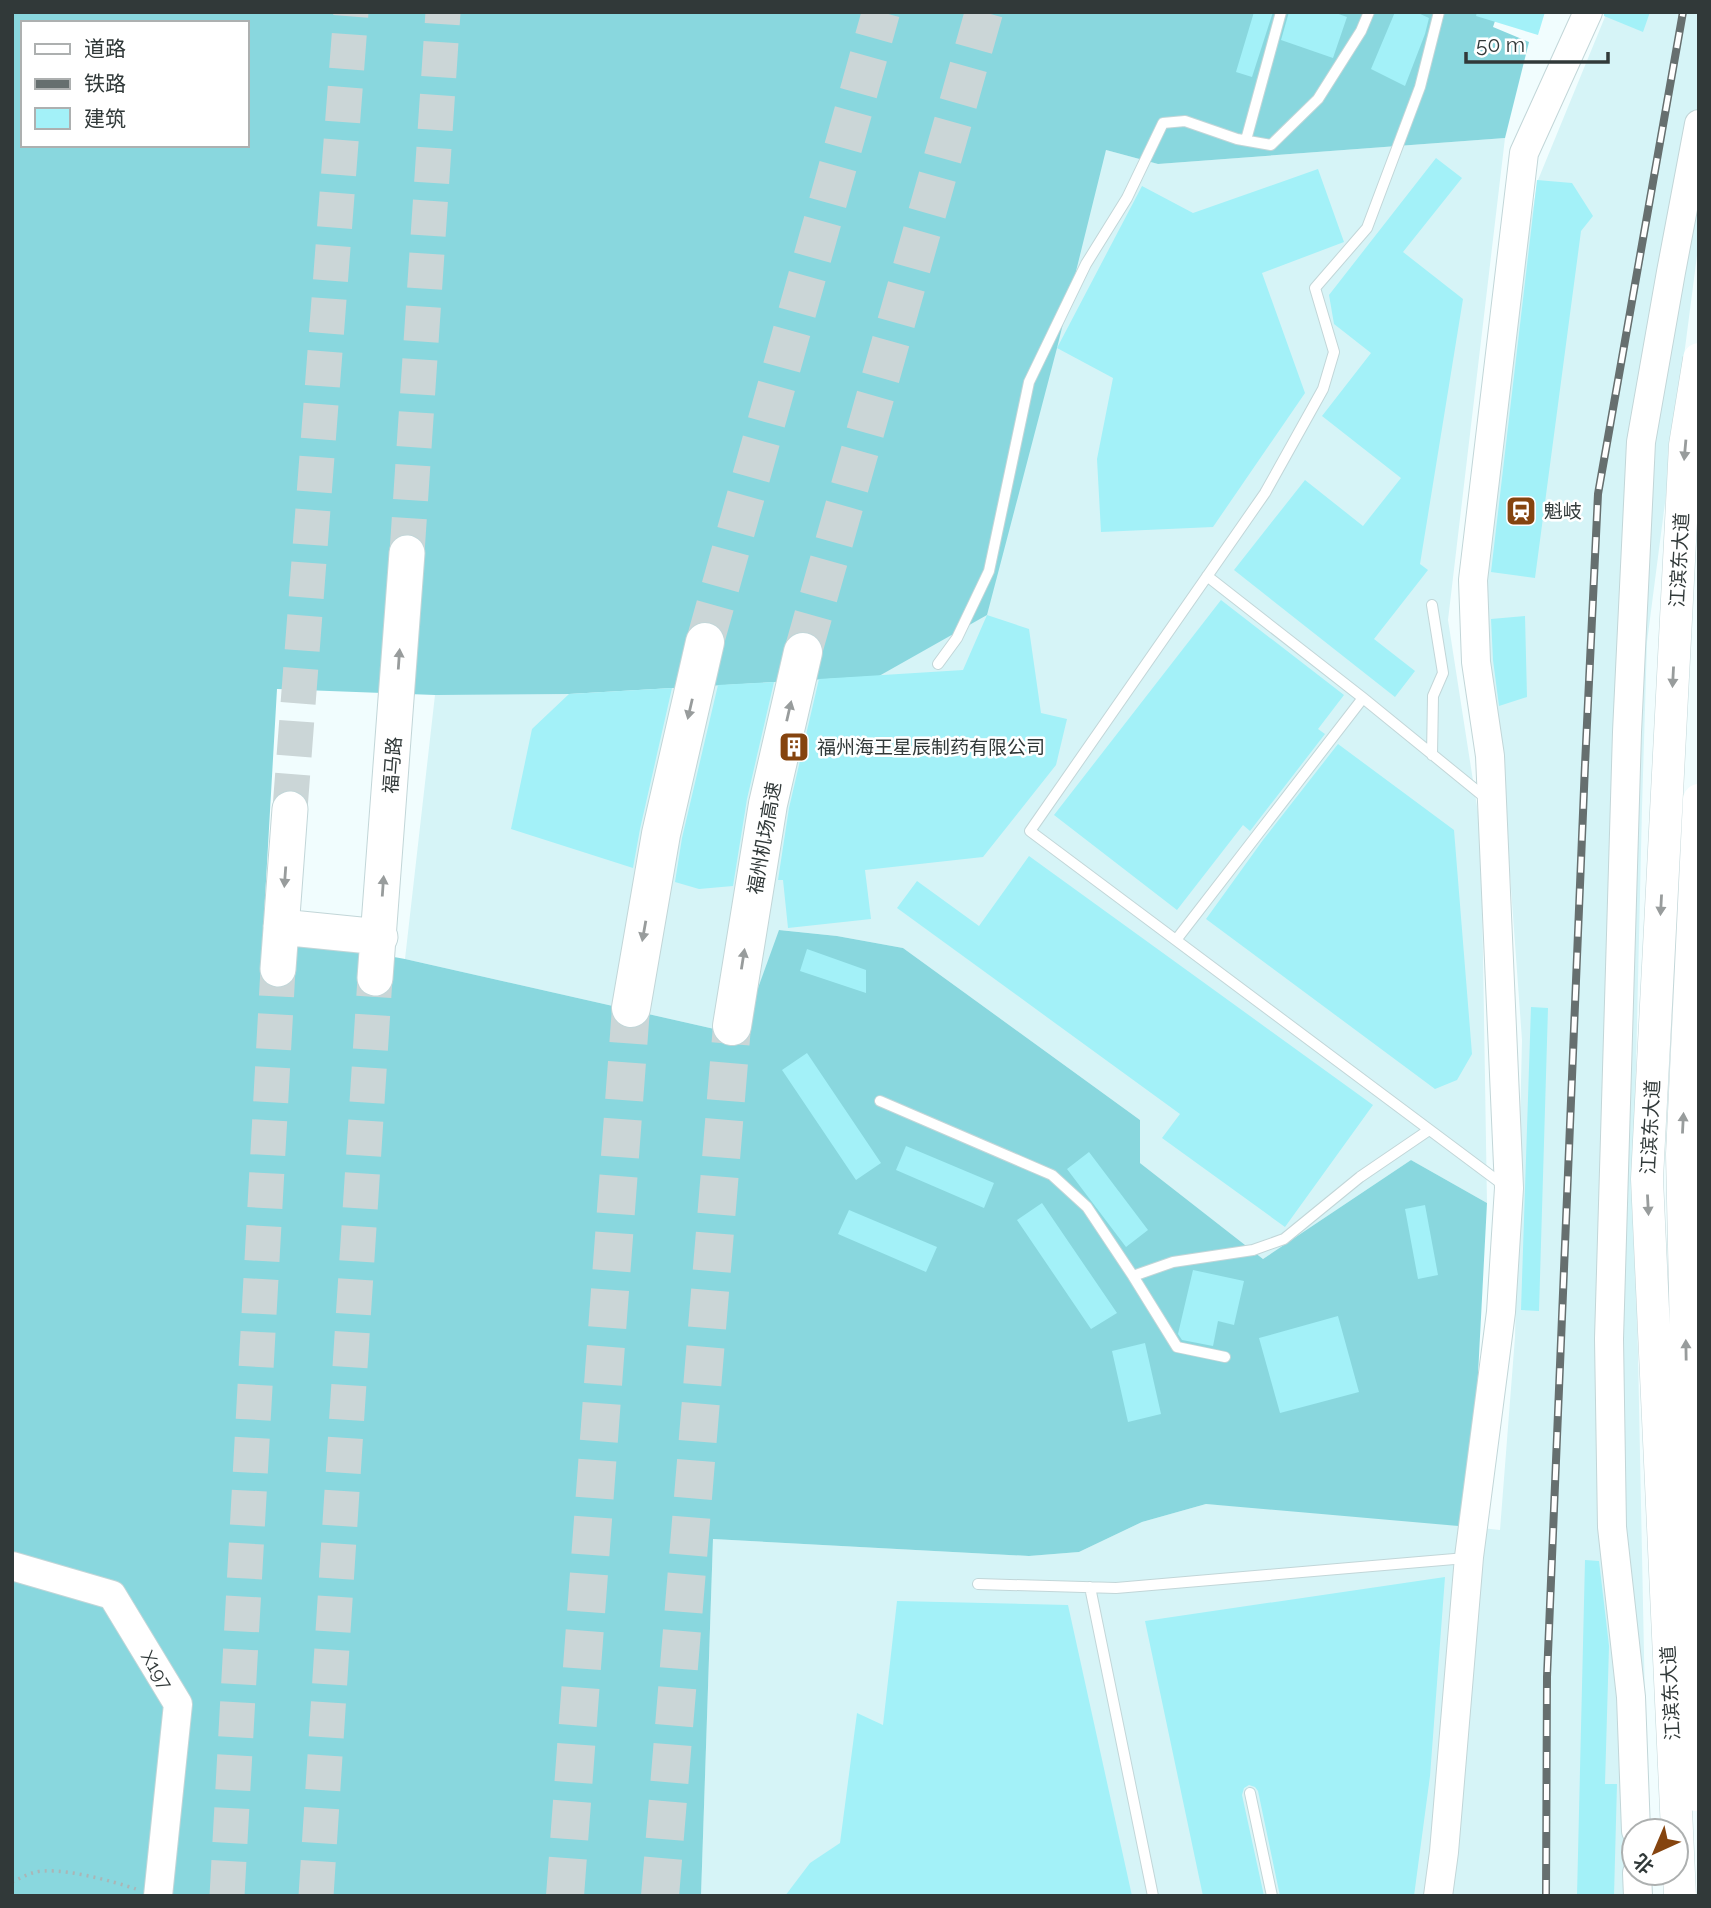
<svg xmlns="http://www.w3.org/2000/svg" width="1711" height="1908" font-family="Raleway,'Noto Sans SC',sans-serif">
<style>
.built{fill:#d6f4f7}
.forest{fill:#89d7de;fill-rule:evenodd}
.building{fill:#a3f1f8}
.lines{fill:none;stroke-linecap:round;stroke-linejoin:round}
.primary-tunnel{stroke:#cbd6d7;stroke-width:35;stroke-dasharray:35 18;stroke-linecap:butt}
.motorway-tunnel{stroke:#cbd6d7;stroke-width:38;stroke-dasharray:38 19;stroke-linecap:butt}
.service-casing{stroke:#c2d6d8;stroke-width:12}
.tertiary-casing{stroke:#c2d6d8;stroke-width:30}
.primary-casing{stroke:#c2d6d8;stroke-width:37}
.motorway-casing{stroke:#c2d6d8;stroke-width:40}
.path{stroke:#abb5b6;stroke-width:3.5;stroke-dasharray:2 5;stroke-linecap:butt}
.service{stroke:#fff;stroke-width:10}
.tertiary{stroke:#fff;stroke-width:28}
.primary{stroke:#fff;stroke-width:35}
.motorway{stroke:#fff;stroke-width:38}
.rail-casing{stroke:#666f6f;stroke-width:8}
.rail{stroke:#fff;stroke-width:5;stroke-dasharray:16;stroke-linecap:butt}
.secondary-bridge-casing{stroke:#c2d6d8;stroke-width:33;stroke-linecap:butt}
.secondary-bridge{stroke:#fff;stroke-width:32}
.oneway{fill:#989c9c}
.labels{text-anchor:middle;stroke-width:5;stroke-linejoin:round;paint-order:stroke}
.poi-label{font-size:19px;fill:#313939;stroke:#fff;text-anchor:start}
.street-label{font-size:19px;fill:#313939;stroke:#fff}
</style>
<rect width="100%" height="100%" fill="#f1fdfe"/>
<path class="built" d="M1607 12H1699V240L1647 642 1642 808 1634 1154 1647 1804 1634 1831V1873L1650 1896H701L713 1539 1029 1556 1079 1552 1142 1522 1206 1504 1324 1511 1500 1530 1515 1337 1522 1040 1501 750 1467 575 1538 180Z
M1505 138 1448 620 1481 832 1487 1203 1411 1160 1263 1259 1140 1163V1120L903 948 837 936 780 930 741 1035 405 959 435 695 569 694 879 676 1106 150 1158 164Z"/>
<path class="forest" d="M12 12H1498L1493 27 1529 42 1505 138 1158 164 1106 150 1057 348 987 615 879 676 569 694 435 695 277 689 263 933 405 959 741 1035 779 930 837 936 903 948 1140 1120V1163L1263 1259 1411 1160 1487 1203 1470 1527 1206 1504 1142 1522 1079 1552 1029 1556 713 1539 701 1896H12ZM23 23H247V145H23Z"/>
<path class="building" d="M1254 12H1273L1252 77 1236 72Z
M1289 12H1333L1347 17 1333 58 1281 40Z
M1395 12H1416L1429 18 1425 34 1405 86 1371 69Z
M1477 12H1545L1538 35 1476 16Z
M1604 12H1650L1643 32 1604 16Z
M1436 158 1462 178 1403 252 1463 299 1420 564 1428 570 1374 639 1415 671 1395 697 1234 570 1305 480 1363 526 1401 478 1322 416 1371 353 1334 324 1329 295Z
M1318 169 1344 242 1262 273 1305 393 1213 527 1101 532 1097 459 1113 378 1057 348 1142 186 1193 213Z
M1537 180 1572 183 1593 216 1581 231 1535 578 1491 572Z
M1221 600 1344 695 1318 729 1325 734 1250 831 1243 825 1177 910 1054 815Z
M987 615 1029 629 1041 713 1067 719 1056 765 983 857 865 870 871 919 788 928 783 880H778L789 808 819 679 963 670Z
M1525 616 1527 697 1499 706 1493 660 1491 619Z
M774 682 747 799 733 886 699 889 675 882 682 838 718 685Z
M672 688 640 829 633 868 511 829 532 729 569 694Z
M1338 744 1454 830 1472 1054 1457 1080 1435 1089 1206 919 1263 840Z
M1029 856 1373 1105 1285 1227 1162 1138 1180 1114 897 908 917 881 979 926Z
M807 949 866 970V993L800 971Z
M1531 1007 1548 1008 1539 1311 1521 1310Z
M807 1053 881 1163 856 1180 782 1070Z
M906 1146 994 1183 984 1208 896 1170Z
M1089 1152 1148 1230 1126 1247 1067 1169Z
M1042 1203 1117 1313 1091 1329 1017 1220Z
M1425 1205 1438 1275 1418 1279 1405 1209Z
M849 1210 937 1247 926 1272 838 1234Z
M1193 1270 1244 1281 1234 1325 1218 1321 1213 1346 1182 1340 1178 1334Z
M1338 1316 1359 1392 1280 1413 1259 1338Z
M1145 1343 1161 1414 1128 1422 1112 1351Z
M1585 1560 1599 1561 1609 1646 1605 1784H1617L1614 1896H1577Z
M1445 1577 1430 1776 1414 1896H1280L1258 1791 1255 1787 1249 1785 1244 1788 1242 1795 1264 1896H1203L1145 1621Z
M897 1601 1068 1605 1132 1896H785L810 1863 840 1843 857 1713 883 1725Z"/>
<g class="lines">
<path class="primary-tunnel" d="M407 553 443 12
M290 809 351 12
M227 1896 278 969
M316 1896 375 978"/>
<path class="motorway-tunnel" d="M705 642 881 12
M803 652 984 12
M565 1896 631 1008
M660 1896 732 1026"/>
<g class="service-casing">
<path id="service" d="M1439 12 1420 87 1367 228 1315 288 1334 352 1323 389 1265 493 1030 831 1506 1187
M1246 140 1281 12
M1207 576 1363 698 1487 799
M1432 605 1443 673 1433 696 1432 755
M938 664 957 638 989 571 1029 382 1086 264 1127 198 1163 123 1185 121 1237 139 1271 145 1318 99 1361 31 1369 12
M1176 940 1363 698
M880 1101 1052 1175 1087 1207 1133 1276 1177 1347 1225 1357
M1133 1276 1173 1262 1253 1250 1284 1239 1360 1177 1429 1130
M978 1584 1116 1588 1466 1558
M1090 1587 1153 1896
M1250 1793 1272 1896"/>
</g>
<g class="tertiary-casing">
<path id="tertiary" d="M12 1566 112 1595 178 1704 158 1896
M1636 1831 1631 1697 1612 1527 1609 1339 1627 732 1641 442 1671 272 1699 124
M1637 1873 1638 1896
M1438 1896 1444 1852 1469 1557 1501 1312 1509 1188 1490 756 1476 662 1473 580 1524 153 1588 12"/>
</g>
<g class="primary-casing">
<path id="primary" d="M281 927 380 937
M278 969 290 809
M375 978 407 553"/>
</g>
<g class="motorway-casing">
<path id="motorway" d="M631 1008 661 834 705 642
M732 1026 768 804 803 652"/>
</g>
<path class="path" d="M12 1882C19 1879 25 1875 32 1873 56 1865 112 1881 136 1889"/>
<use href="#service" class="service"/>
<use href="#tertiary" class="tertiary"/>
<use href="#primary" class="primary"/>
<use href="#motorway" class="motorway"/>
<g class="rail-casing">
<path id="rail" d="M1546 1896 1547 1677 1585 765 1598 494 1683 12"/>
</g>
<use href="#rail" class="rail"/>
<g class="secondary-bridge-casing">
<path id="secondary-bridge" d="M1696 1795 1682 1154 1699 800
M1680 1896 1647 1179 1685 445 1699 359"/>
</g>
<use href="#secondary-bridge" class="secondary-bridge"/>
</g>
<defs><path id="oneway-solid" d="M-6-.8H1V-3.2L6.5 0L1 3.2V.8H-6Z" transform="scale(1.75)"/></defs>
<g class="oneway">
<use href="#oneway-solid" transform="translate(1685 450) rotate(95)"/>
<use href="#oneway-solid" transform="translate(399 659) rotate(-86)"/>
<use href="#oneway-solid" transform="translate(1673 677) rotate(93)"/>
<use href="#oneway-solid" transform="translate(690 709) rotate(103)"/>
<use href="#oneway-solid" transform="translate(789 711) rotate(-77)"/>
<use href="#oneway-solid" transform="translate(285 877) rotate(94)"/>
<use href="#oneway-solid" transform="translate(383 886) rotate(-86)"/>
<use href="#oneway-solid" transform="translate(1661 905) rotate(93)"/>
<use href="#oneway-solid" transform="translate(644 931) rotate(100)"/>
<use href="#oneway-solid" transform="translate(743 959) rotate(-81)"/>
<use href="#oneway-solid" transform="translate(1683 1123) rotate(-87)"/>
<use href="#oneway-solid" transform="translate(1648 1205) rotate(87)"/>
<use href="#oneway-solid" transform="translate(1686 1350) rotate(-91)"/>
</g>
<defs>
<g id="station-square" transform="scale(1.575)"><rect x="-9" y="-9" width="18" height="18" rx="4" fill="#85440f" stroke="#fff"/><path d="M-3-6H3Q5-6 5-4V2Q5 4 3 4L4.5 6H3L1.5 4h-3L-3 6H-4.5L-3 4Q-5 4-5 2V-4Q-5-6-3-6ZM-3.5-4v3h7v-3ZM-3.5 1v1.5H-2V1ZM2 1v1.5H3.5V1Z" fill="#fff"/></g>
<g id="building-square" transform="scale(1.575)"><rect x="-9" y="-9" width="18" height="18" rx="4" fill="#85440f" stroke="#fff"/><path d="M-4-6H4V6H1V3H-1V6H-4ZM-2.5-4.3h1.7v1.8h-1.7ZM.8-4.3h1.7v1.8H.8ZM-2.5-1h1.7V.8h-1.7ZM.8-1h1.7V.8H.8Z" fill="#fff"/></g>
</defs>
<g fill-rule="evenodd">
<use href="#station-square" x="1521" y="511"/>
<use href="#building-square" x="794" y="747"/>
</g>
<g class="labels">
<g class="poi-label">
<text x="1544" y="518">魁岐</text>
<text x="817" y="754">福州海王星辰制药有限公司</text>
</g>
<g class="street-label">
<text transform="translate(1679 560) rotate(-87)" y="7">江滨东大道</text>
<text transform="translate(392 765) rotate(-86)" y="7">福马路</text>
<text transform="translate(764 838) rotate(-80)" y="7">福州机场高速</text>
<text transform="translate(1650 1127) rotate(-87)" y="7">江滨东大道</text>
<text transform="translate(157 1670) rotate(59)" y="7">X197</text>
<text transform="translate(1670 1693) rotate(-93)" y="7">江滨东大道</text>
</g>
</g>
<rect width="1711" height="1908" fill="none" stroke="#313939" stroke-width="28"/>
<rect x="21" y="21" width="228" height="126" fill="#ffffff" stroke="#adb0b0" stroke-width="2"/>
<rect x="35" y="44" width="35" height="10" fill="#ffffff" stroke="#adb0b0" stroke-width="2"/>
<text x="84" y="56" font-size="21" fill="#313939">道路</text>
<rect x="35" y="79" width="35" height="10" fill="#666f6f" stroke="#adb0b0" stroke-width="2"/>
<text x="84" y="91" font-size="21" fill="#313939">铁路</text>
<rect x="35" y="108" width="35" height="21" fill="#a3f1f8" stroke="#adb0b0" stroke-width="2"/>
<text x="84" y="126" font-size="21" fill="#313939">建筑</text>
<g transform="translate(1655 1852) rotate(224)"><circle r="33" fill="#ffffff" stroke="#adb0b0" stroke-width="2"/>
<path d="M0-5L12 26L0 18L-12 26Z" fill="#85440f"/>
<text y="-10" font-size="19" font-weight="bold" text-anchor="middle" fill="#313939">北</text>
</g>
<path d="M1466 52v10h142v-10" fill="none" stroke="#313939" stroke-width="3.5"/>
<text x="1476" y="52" font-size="21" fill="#313939" stroke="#ffffff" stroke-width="5" paint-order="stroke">50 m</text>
</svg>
